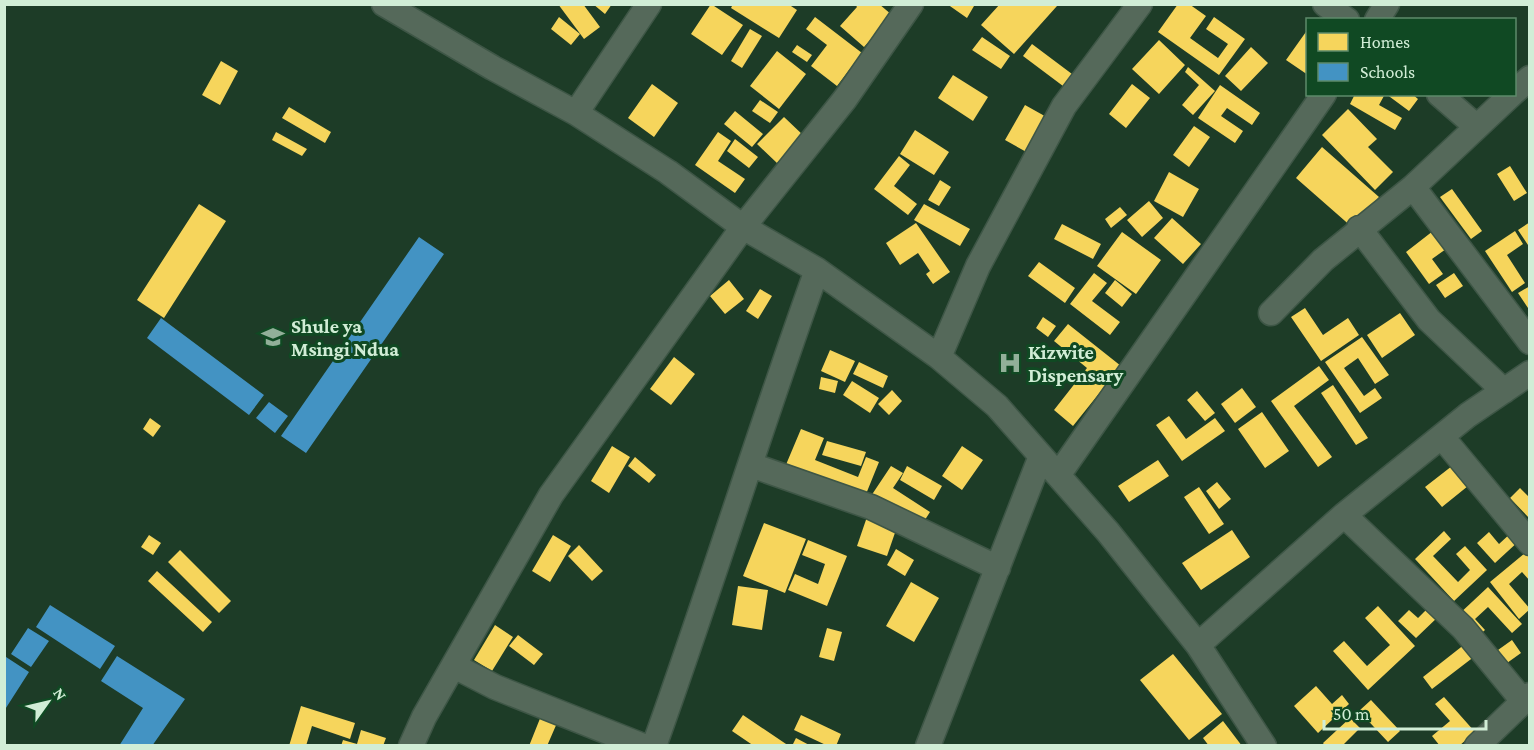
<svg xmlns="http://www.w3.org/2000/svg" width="1534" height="750" font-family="'Crimson Pro',serif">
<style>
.homes{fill:#f6d55c}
.schools{fill:#4393c3}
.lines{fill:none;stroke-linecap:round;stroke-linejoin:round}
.street-casing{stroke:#3e5646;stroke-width:27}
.street{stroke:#55695a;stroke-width:24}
.labels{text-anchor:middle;stroke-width:6;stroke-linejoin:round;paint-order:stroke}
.poi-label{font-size:20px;font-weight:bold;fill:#d1edd6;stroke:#104923;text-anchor:start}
</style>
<rect width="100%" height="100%" fill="#1d3c27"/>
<path class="homes" d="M558 4H583L600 27 584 39Z
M593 4H612L605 14Z
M711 4 743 25 722 55 691 34Z
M733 4H788L797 10 779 38 731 8Z
M855 4H879L892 15 864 47 840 26 857 7Z
M947 4H972L974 6 967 18Z
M1000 4H1056L1057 6 1014 54 981 25Z
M1178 4H1189L1206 16 1190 38 1218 58 1228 44 1206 29 1214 17 1245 39 1219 75 1158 32Z
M559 17 580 34 571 45 551 29Z
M815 17 862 53 837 86 811 66 827 45 806 29Z
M750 29 762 36 742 68 731 61Z
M1308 29V75L1286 60Z
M982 37 1010 56 1001 69 972 50Z
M1159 40 1185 65 1159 94 1132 69Z
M1032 44 1076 77 1067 89 1023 56Z
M797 45 812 55 807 62 792 52Z
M1251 47 1268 63 1241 91 1225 76Z
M777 51 806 74 779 109 750 86Z
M221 61 238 71 220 105 202 95Z
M1188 67 1215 91 1193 115 1182 105 1199 85 1185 72Z
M953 75 988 97 973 121 938 98Z
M652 84 678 103 654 137 628 118Z
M1132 84 1150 98 1126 128 1109 114Z
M1220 85 1260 113 1252 125 1227 108 1221 116 1243 131 1235 143 1198 118Z
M1355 94H1385L1379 105 1402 118 1395 130 1350 104Z
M1386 94H1412L1418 99 1409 111Z
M760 100 778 112 770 123 752 111Z
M1025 105 1050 119 1030 154 1005 140Z
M289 107 331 132 325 143 282 118Z
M1348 109 1377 139 1368 147 1393 172 1375 190 1322 135Z
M735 111 763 134 752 147 724 124Z
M784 117 804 136 777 163 757 144Z
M1194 126 1210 137 1189 167 1173 155Z
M915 130 949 152 934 175 900 154Z
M276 132 307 149 302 156 272 140Z
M718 132 731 141 718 161 745 179 735 193 695 165Z
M735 139 758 157 749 168 727 151Z
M1322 147 1379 197 1353 228 1296 178Z
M899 156 910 165 894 186 917 204 908 215 874 189Z
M1510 166 1527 193 1514 201 1497 174Z
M1169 172 1199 189 1183 217 1154 201Z
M940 180 951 187 939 206 928 200Z
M1452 189 1482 231 1471 239 1440 197Z
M1149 201 1163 218 1142 237 1127 220Z
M199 204 226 221 164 318 137 300Z
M924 204 970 229 960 246 914 220Z
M1120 207 1127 215 1111 228 1105 219Z
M1172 218 1201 244 1183 264 1154 238Z
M1530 222V248L1518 230Z
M916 223 950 272 933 284 926 274 930 271 918 253 900 265 886 243Z
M1062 224 1101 244 1093 259 1054 239Z
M1433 231 1446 249 1432 259 1443 274 1429 284 1406 252Z
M1515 231 1523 244 1507 255 1525 283 1512 292 1485 251Z
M1122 232 1161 260 1136 294 1097 266Z
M1039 262 1075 288 1065 303 1028 276Z
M1094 273 1107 283 1092 301 1120 322 1110 335 1070 304Z
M1454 273 1463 286 1445 298 1436 285Z
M729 280 744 299 725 314 710 296Z
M1115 280 1132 294 1122 307 1105 293Z
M1530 286V311L1518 293Z
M760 289 772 296 758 319 746 311Z
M1305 308 1323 335 1348 318 1359 335 1321 361 1291 317Z
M1400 313 1415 335 1382 358 1367 335Z
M1043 317 1056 326 1048 337 1036 328Z
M1068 324 1121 366 1073 426 1054 410 1087 368 1054 341Z
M1362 337 1389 375 1375 384 1358 358 1344 368 1364 396 1375 388 1382 398 1360 413 1325 362Z
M830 350 855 361 845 382 821 371Z
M674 357 695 374 671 405 650 389Z
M859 362 888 376 883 388 853 374Z
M1319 366 1329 380 1294 406 1332 457 1318 467 1271 401Z
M821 377 838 381 835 393 819 389Z
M852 381 879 398 870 413 843 395Z
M1333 385 1368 438 1356 445 1321 393Z
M1242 388 1256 407 1235 423 1221 404Z
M892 390 902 401 889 415 878 404Z
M1197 391 1215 413 1205 421 1187 400Z
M1262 412 1289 451 1265 468 1238 429Z
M1169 416 1186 439 1215 418 1225 431 1182 461 1156 425Z
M150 418 161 426 153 437 143 429Z
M801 429 824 438 815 460 858 477 866 457 879 462 864 499 785 467Z
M827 441 866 452 861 466 822 455Z
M612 446 630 457 609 493 591 481Z
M962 446 983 460 962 490 942 476Z
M635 457 656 475 649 483 628 466Z
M1158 460 1169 476 1129 502 1118 486Z
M891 466 903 473 893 488 930 512 919 529 871 496Z
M907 466 942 486 934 500 900 480Z
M1452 466 1468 486 1442 507 1425 487Z
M1217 482 1231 499 1219 509 1206 491Z
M1199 487 1224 524 1209 534 1184 497Z
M1520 488 1530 498V519L1510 498Z
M868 514 898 524 887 556 857 546Z
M764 523 806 539 785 593 743 576Z
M1232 530 1250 557 1201 590 1182 563Z
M1444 531 1451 539 1433 556 1458 582 1470 570 1456 554 1465 546 1487 570 1454 601 1415 559Z
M1489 532 1499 544 1512 532 1520 540 1495 563 1477 543Z
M149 535 161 543 153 555 141 547Z
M553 535 571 546 550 582 532 571Z
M808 540 847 556 827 606 788 590 795 574 818 584 825 564 802 555Z
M579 545 603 571 592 581 568 556Z
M896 549 914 560 905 576 887 565Z
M180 550 231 601 219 613 168 562Z
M1525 553 1530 558V581L1522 572 1509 584 1530 609 1519 619 1490 582Z
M157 571 212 622 203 632 148 581Z
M911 582 939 598 914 642 886 626Z
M738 586 768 590 762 630 732 625Z
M1488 587 1522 624 1512 633 1488 607 1475 619 1485 630 1477 637 1457 616Z
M1378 606 1415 646 1368 690 1333 651 1344 641 1367 666 1390 645 1365 618Z
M1430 606 1440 615 1416 638 1398 621 1409 610 1418 618Z
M495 625 513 637 492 671 474 660Z
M827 628 842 632 834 661 819 657Z
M518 635 543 654 534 665 509 646Z
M1512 640 1521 653 1507 663 1498 650Z
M1465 644 1475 656 1432 689 1423 677Z
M1173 654 1222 714 1189 740 1140 680Z
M1316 686 1332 704 1342 695 1349 704 1318 733 1294 706Z
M1444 697 1475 732 1459 746H1440L1432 736 1450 721 1435 704Z
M1371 700 1400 731 1388 742 1359 711Z
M301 706 355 723 350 739 312 726 306 746H289Z
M743 715 789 746H754L732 731Z
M801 715 841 734 836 746H828L794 730Z
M541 716 557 723 547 746H529Z
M1350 718 1360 728 1342 746H1325L1323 743Z
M1223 721 1242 746H1209L1203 738Z
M361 730 386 738 383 746H341L343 740 357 744Z
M796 738 811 746H792Z"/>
<path class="schools" d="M419 237 444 254 306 453 281 436Z
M161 318 264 395 249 415 147 338Z
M269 402 288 416 275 433 256 418Z
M50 605 115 646 100 669 36 627Z
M28 628 49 641 31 667 11 654Z
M117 656 185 699 152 746H119L143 708 101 681Z
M6 657 29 672 4 711V660Z"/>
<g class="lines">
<g class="street-casing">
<path id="street" d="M384 4 493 68 576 113 668 172 743 227 817 270 939 357 997 406 1108 532 1198 645 1264 746
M1325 4 1347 20
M1377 20 1387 4
M1514 92 1530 78
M1439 94 1477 127
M576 113 649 4
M1413 187 1530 342
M1359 228 1429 320 1504 391
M1271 313 1323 260 1413 187 1512 94
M939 357 978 266 1064 106 1140 4
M1442 437 1530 543
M751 465 871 507 998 568
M1059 474 1324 94
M1344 515 1463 628 1523 701
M1198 645 1344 515 1468 415 1530 373
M454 666 495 687 643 746
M411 746 424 717 551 495 743 227 845 99 911 4
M654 746C711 588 760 428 817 270
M928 746 1041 456
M1477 746 1530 695"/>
</g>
<use href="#street" class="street"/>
</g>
<defs>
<g id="school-bare" transform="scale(1.8)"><path d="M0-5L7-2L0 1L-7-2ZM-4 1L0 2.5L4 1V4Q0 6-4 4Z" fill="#92af99" stroke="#104923" stroke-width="2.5" paint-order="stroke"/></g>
<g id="hospital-bare" transform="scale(1.8)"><path d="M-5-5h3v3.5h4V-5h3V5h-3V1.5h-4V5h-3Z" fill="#92af99" stroke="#104923" stroke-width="2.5" paint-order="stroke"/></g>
</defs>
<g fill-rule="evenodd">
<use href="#school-bare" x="273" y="337"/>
<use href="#hospital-bare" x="1010" y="363"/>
</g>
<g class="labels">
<g class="poi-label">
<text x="291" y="333">Shule ya<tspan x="291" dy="23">Msingi Ndua</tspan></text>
<text x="1028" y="359">Kizwite<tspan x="1028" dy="23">Dispensary</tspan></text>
</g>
</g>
<rect width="1534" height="750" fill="none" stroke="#d1edd6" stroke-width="12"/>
<rect x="1306" y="18" width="210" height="78" fill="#104923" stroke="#5d8b6b" stroke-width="1.5"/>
<rect x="1318" y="33" width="30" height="18" fill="#f6d55c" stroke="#5d8b6b" stroke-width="1.5"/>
<text x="1360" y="48" font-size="18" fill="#d1edd6">Homes</text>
<rect x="1318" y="63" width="30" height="18" fill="#4393c3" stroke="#5d8b6b" stroke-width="1.5"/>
<text x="1360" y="78" font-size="18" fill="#d1edd6">Schools</text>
<g transform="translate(48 702) rotate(56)" stroke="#104923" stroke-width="4.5" paint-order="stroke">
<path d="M0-4.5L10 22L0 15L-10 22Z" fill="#d1edd6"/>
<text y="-9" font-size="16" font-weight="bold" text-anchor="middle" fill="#d1edd6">N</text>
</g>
<path d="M1324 720v9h162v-9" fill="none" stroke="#d1edd6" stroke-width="3"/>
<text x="1333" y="720" font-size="18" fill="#d1edd6" stroke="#104923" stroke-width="4.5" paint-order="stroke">50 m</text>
</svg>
